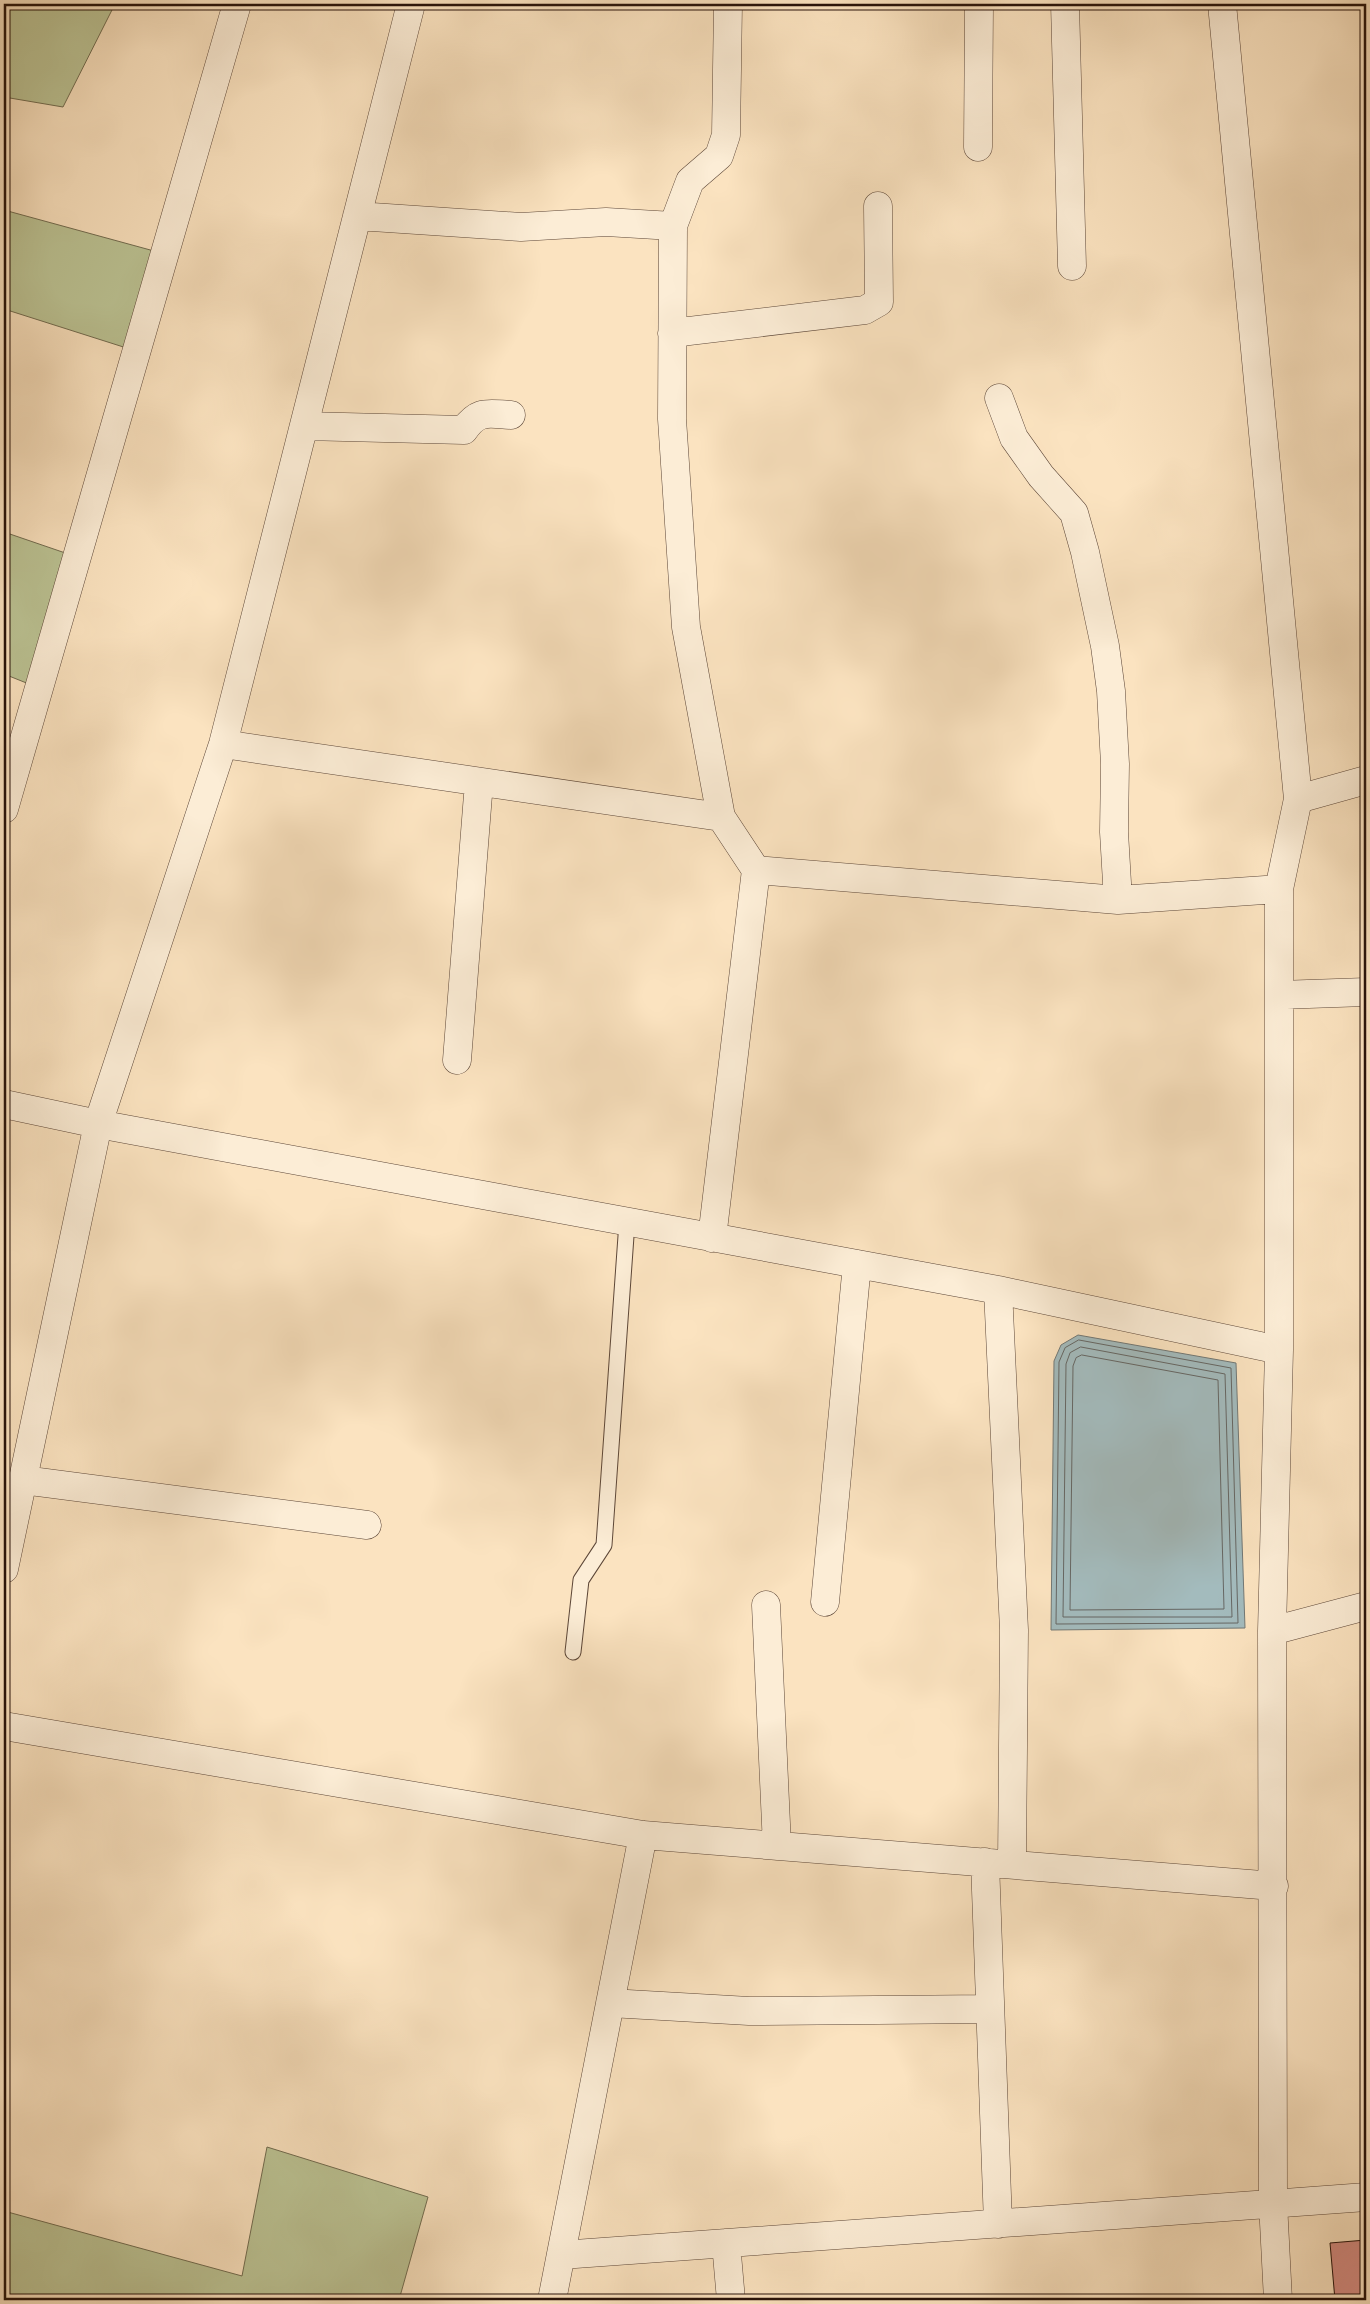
<svg xmlns="http://www.w3.org/2000/svg" width="1370" height="2304" font-family="'Libre Bodoni',serif">
<style>
.green{fill:#bcc495;stroke:#726c50}
.water{fill:#a3bbbd;stroke:#727875}
.lines{fill:none;stroke-linecap:round;stroke-linejoin:round}
.shore{stroke:#666764;stroke-width:1}
.building{fill:#d48b81;stroke:#28130a}
.service-casing{stroke:#5d4738;stroke-width:17}
.minor-casing{stroke:#5d4738;stroke-width:29}
.service{stroke:#fcedd6;stroke-width:15}
.minor{stroke:#fcedd6;stroke-width:28}
</style>
<rect width="100%" height="100%" fill="#fbe3c0"/>
<filter id="stains"><feTurbulence type="fractalNoise" baseFrequency=".004" numOctaves="4"/><feColorMatrix values="0 0 0 0 .2 0 0 0 0 .09 0 0 0 0 .02 0 0 0 .5 -.17"/></filter>
<radialGradient id="worn" r=".72"><stop offset=".6" stop-color="#630" stop-opacity="0"/><stop offset="1" stop-color="#630" stop-opacity=".3"/></radialGradient>
<path class="green" d="M4 4H115L63 107 4 97Z
M4 210 165 254 136 351 4 309Z
M4 532 77 557 39 688 4 674Z
M267 2147 428 2197 399 2300H4V2211L242 2276Z"/>
<path class="water" d="M1078 1335 1236 1363 1245 1628 1051 1630 1054 1361 1061 1345Z"/>
<g class="lines">
<path class="shore" d="M1079 1340 1231 1368 1238 1623 1056 1624 1059 1362 1065 1348Z
M1081 1347 1225 1374 1232 1617H1063L1066 1364 1070 1353Z
M1082 1355 1218 1380 1224 1609 1070 1610 1073 1366 1076 1358Z"/>
</g>
<path class="building" d="M1366 2240V2300H1335L1330 2243Z"/>
<g class="lines">
<g class="service-casing">
<path id="service" d="M573 1652 581 1580 604 1545 627 1222"/>
</g>
<g class="minor-casing">
<path id="minor" d="M1065 4 1072 266
M1222 4 1298 799 1279 889V1350L1272 1631 1273 2203 1278 2300
M978 147 979 4
M357 216 521 227 606 222 673 226
M672 333 865 310 879 302 878 206
M999 398 1014 438 1041 476 1074 513 1085 552 1105 646 1111 691 1115 764 1114 832 1118 900
M304 426 464 430C479 409 488 414 511 415
M223 744 721 817 756 870 1118 900 1279 889
M1298 799 1366 780
M4 809 237 4
M721 817 686 627 672 419 673 226 690 181 719 156 726 135 728 4
M1279 995 1366 992
M457 1060 479 782
M4 1104 98 1124 998 1290 1279 1350
M712 1238 756 870
M998 1290 1014 1630 1012 1864
M23 1480 367 1525
M4 1569 98 1124 223 744 411 4
M825 1602 857 1264
M766 1605 777 1846
M1272 1631 1366 1606
M4 1726 643 1835 1274 1886
M985 1862 998 2224
M610 2003 749 2011 990 2009
M726 2243 731 2300
M561 2255 1366 2197
M552 2300 643 1835"/>
</g>
<use href="#service" class="service"/>
<use href="#minor" class="minor"/>
</g>
<rect width="1370" height="2304" fill="none" stroke="#fbe3c0" stroke-width="20"/>
<rect x="5" y="5" width="1360" height="2294" fill="none" stroke="#28130a" stroke-width="2.5"/>
<rect x="10" y="10" width="1350" height="2284" fill="none" stroke="#28130a"/>
<rect width="100%" height="100%" filter="url(#stains)"/>
<rect width="100%" height="100%" fill="url(#worn)"/>
</svg>
